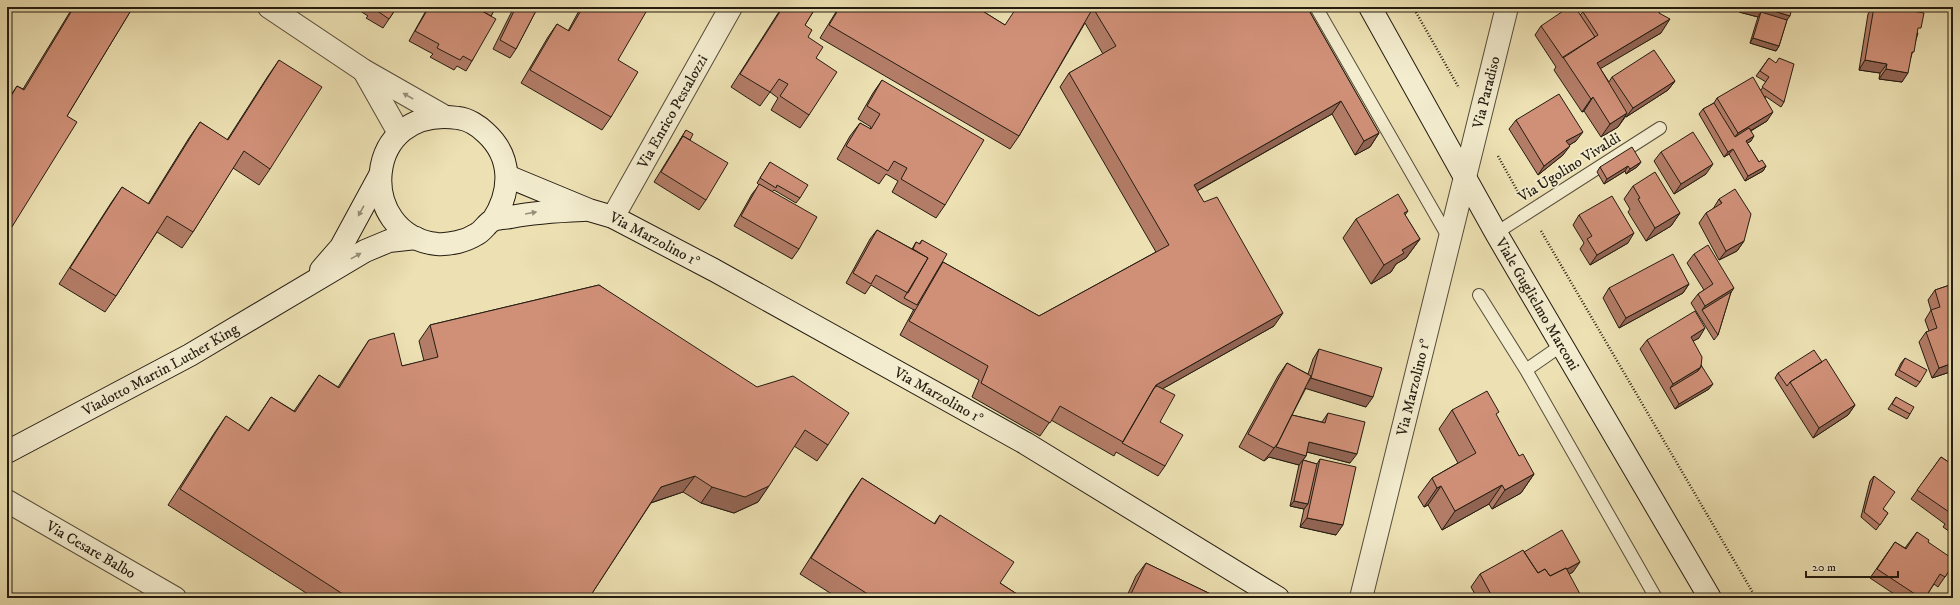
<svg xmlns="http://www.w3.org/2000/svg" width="1960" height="605" font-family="'IM FELL DW Pica',serif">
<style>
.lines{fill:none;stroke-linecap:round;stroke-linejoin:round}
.service-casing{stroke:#564d3a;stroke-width:14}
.minor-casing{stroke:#564d3a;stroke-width:24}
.secondary-casing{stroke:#241c11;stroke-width:24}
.path{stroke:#241c11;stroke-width:2.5;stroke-dasharray:1 2;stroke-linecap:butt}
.service{stroke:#f3ecce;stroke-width:12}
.minor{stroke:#f3ecce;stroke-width:22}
.secondary{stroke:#f3ecce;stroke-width:22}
.wall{fill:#b37c67;stroke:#241c11}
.shaded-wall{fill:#926554;stroke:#241c11}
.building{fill:#d09078;stroke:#241c11}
.oneway{fill:#968e79}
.labels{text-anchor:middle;stroke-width:3.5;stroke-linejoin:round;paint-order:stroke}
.street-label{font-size:15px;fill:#241c11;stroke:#f3ecce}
</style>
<rect width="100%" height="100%" fill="#ede1b3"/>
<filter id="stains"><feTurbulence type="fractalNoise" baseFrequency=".005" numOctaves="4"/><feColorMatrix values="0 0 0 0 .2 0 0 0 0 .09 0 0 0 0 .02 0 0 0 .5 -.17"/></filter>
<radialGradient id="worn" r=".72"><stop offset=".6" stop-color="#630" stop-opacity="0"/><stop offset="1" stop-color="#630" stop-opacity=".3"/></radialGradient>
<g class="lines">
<g class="service-casing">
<path id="service" d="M1316 7 1450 240
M1496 233 1660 128
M1479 295 1526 370 1656 598
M1526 370 1562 345"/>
</g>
<g class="minor-casing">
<g id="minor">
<path d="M269 7 363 70 442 115"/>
<path d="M364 71 399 133"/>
<path id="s1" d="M613 217 731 7"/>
<path id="s2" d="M7 501 175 598"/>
<path id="s3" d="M1361 598 1507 7"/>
</g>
</g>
<g class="secondary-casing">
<g id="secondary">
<path id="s4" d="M1370 7 1496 233 1710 598"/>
<path id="s5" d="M507 176 589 210 613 217 714 270 1025 443 1278 598"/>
<path d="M493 220C511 192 513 158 486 133 479 126 468 119 458 118 362 104 355 235 437 244 450 245 466 241 477 234 483 231 487 223 493 220 498 218 506 218 511 217 535 212 558 211 583 210"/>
<path d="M321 270 341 247 379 177"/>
<path id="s6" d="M7 452 190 355 365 251 389 241 416 238"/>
</g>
</g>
<path class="path" d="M1413 7 1459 88
M1498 156 1518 192
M1541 231 1756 598"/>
<use href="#service" class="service"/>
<use href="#minor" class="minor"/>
<use href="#secondary" class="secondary"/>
</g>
<path class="wall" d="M73 7H133L67 116 10 230 7 235V101L17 86 23 89Z
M354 7H397L383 28 366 18 368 16Z
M428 7H496L491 16 472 61 466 71 457 66 454 70 430 57 433 54 409 41Z
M514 7H538L516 49 510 58 493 49Z
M581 7H638L618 60 611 117 602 130 521 83 548 37 557 24 568 31Z
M782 7H816L805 25 808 37 816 58 809 115 800 128 771 110 778 98 770 92 760 106 731 87Z
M839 7H976L1005 25 1053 10 1055 7H1307L1379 133 1370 147 1355 155 1332 114 1197 191 1274 326 1162 389 1160 422 1165 466 1158 476 1116 452 1114 456 1051 420 1040 436 972 397 979 380 900 335 914 309V310L901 303 871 285 865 294 846 283 870 239 877 230 912 249 916 242 919 244 922 240 937 271 943 262 1039 316 1156 252 1060 87 1069 73 1103 54 1085 23 1019 136 1010 149 820 38Z
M1740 7H1792L1787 20 1779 46 1776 51 1750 43 1758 17 1739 12Z
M1873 7H1890L1918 33 1911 57 1902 82 1879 79 1880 73 1859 70 1868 14Z
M1583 12 1659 13 1661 33 1600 68 1609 82 1612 77 1675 81 1668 90 1626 117V116L1618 127 1601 137 1584 111 1582 112 1554 70 1556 67 1535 35 1541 26 1580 15Z
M1769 58 1784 102 1781 107 1765 96 1767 121 1751 131V141L1747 143 1759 162 1766 166 1763 171 1745 181 1729 154 1724 157 1699 114 1703 109 1714 103 1717 98 1761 90 1766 82 1756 76Z
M279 60 270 169 259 185 233 168 193 232 182 248 157 232 116 296 105 312 59 284 111 203 122 187 148 204 189 138 200 122 227 140 268 76Z
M882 80 945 205 936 218 892 192 898 181 886 174 879 184 837 159 850 136 860 123 870 129 871 127 858 119 873 93Z
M1516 120 1576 141 1569 145 1563 155 1538 175 1509 129Z
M686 130 690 140 706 200 699 210 654 182Z
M1661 152 1706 174 1674 194 1654 161Z
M770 162 800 198 796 203 774 190 772 192 799 249 792 259 734 226 752 194 759 185 757 183Z
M1641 162 1637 167 1626 174 1625 171 1604 184 1597 172 1600 167Z
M1633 186 1680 213 1671 226 1646 241 1628 212 1630 209 1624 199Z
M1719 199 1744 241 1737 251 1719 260 1699 223 1706 213 1713 209Z
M1408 211 1405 215 1420 239 1406 258 1396 264 1391 272 1371 284 1343 238 1356 219Z
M1579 215 1628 243 1590 265 1580 249 1584 243 1573 225Z
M1694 254 1731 292 1718 335 1714 340 1691 303 1698 294 1704 290 1687 263Z
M1689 284 1683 293 1619 328 1603 298 1609 288Z
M1953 284V371L1932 378 1919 342 1926 332 1929 331 1925 320 1931 310 1928 300 1935 290Z
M599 285 828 445 817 461 794 446 758 502 734 513 701 503 683 492 651 503 589 598H314L168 505 215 432 226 416 248 431 271 397 294 411 319 375 338 387 369 340 402 366 424 361 419 341 430 325Z
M1699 338 1693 341 1709 389 1675 409 1640 349 1647 340Z
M1319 349 1366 407 1306 388 1292 415 1322 422 1328 413 1350 463 1307 452 1306 456 1303 460 1317 464 1320 459 1336 535 1300 527 1304 509 1290 506 1299 465 1269 457 1264 461 1239 447 1278 376 1287 363 1308 374 1313 359Z
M1905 358 1920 382 1916 387 1895 375 1901 363Z
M1822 362 1855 405 1848 415 1813 438 1775 378 1778 373Z
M1896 397 1910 414 1907 419 1888 409Z
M1953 407V426L1949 412Z
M1452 410 1496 416 1519 456 1534 474 1521 493 1492 509 1489 504 1442 530 1428 505 1424 507 1418 497 1432 478 1458 463 1439 429Z
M1941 457 1953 465V534L1943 527 1945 524 1911 499Z
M1874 476 1883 509 1888 513 1876 530 1861 517 1870 481Z
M862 478 934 524 940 515 1000 583 1023 598H838L800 574 851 494Z
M1917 532 1953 565 1938 587 1934 584 1925 598H1900L1870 578 1895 542 1905 548Z
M1524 552 1573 572 1569 574 1578 598H1477L1471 587 1480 574Z
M1146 563 1219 598H1126L1136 576Z"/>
<path class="shaded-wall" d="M1742 7H1761L1790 16 1783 25 1761 12 1758 17 1739 12Z
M1670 19 1661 33 1588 76 1597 63Z
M1753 38 1779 46 1776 51 1750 43Z
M1865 60 1887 64 1880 73 1859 70Z
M1886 69 1908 73 1902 82 1879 79Z
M1675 81 1668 90 1626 117 1633 108Z
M1593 97 1584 111 1582 112 1591 99Z
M1341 101 1332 114 1184 198 1194 185Z
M1773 112 1767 121 1731 142 1738 133Z
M1627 113 1618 127 1601 137 1610 124Z
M1583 132 1576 141 1560 151 1566 141Z
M1379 133 1370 147 1355 155 1364 141Z
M1754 136 1751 141 1743 146 1746 141Z
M1570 146 1563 155 1538 175 1544 166Z
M1733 149 1729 154 1724 157 1728 152Z
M1641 162 1637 167 1626 174 1630 169Z
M1713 164 1706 174 1674 194 1681 184Z
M1628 166 1625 171 1604 184 1607 179Z
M1766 166 1763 171 1745 181 1748 176Z
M1680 213 1671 226 1646 241 1655 228Z
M1634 233 1628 243 1590 265 1597 255Z
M1420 239 1406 258 1396 264 1391 272 1371 284 1384 265 1402 250Z
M1744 241 1737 251 1719 260 1726 251Z
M1689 284 1683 293 1619 328 1626 318Z
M1734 288 1728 297 1702 310 1705 306Z
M1283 313 1274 326 1148 397 1156 385Z
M1705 328 1699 338 1684 346 1691 337Z
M1953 363V371L1932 378 1939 368Z
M1701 367 1694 376 1670 388 1673 384Z
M1311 378 1373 397 1366 407 1304 388Z
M1713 384 1709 389 1675 409 1679 404Z
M1855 405 1848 415 1813 438 1819 428Z
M1309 442 1357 454 1350 463 1303 451Z
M1278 443 1306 456 1299 465 1269 457 1264 461 1274 448Z
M1534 474 1521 493 1492 509 1505 490Z
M695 476 683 492 650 503 661 487Z
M1502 485 1489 504 1442 530 1455 511Z
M769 486 758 502 734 513 701 503 712 487Z
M1441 486 1428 505 1424 507 1437 488Z
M1294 501 1308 504 1304 509 1290 506Z
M1307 518 1343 525 1336 535 1300 527Z
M1580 562 1573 572 1541 590 1547 580Z"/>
<path class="building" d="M74 7H133L67 116 77 122 10 230 7 228V103L17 86 24 90Z
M374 7H397L389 19 373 8Z
M429 7H475L496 19 472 61 463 56 460 60 437 48 439 44 415 31Z
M475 7H496L491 16Z
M516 7H538L516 49 500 40Z
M583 7H638L646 12 618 60 638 72 611 117 530 70 557 24 569 31Z
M783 7H816L805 25 812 30 808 37 823 47 816 58 837 72 809 115 780 96 788 84 779 79 770 92 740 74Z
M840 7H976L1005 25 1017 7H1049L1054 10 1056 7H1307L1379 133 1364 141 1341 101 1194 185 1204 202 1217 197 1283 313 1156 385 1123 442 1060 406 1050 423 981 383 988 366 909 321 943 262 1039 316 1169 245 1069 73 1116 46 1093 8 1019 136 829 25Z
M1569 7H1575L1595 37 1563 58 1541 26Z
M1589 7H1661L1659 13 1670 19 1597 63 1627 113 1610 124 1593 97 1591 99 1563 57 1598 35 1583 12Z
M1761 7H1792L1790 16Z
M1874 7H1890L1924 13 1921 28H1918L1914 52H1912L1908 73 1886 69 1887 64 1865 60Z
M1761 12 1787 20 1779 46 1753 38Z
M1654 50 1675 81 1633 108 1612 77Z
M1769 58 1776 63 1779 58 1794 64 1784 102 1762 87 1769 77 1760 71Z
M279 60 322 87 270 169 244 151 193 232 167 216 116 296 70 268 122 187 149 204 200 122 228 140Z
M1753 77 1773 112 1738 133 1717 98Z
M882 80 984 140 945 205 901 179 907 168 894 161 888 171 846 146 860 123 871 129 880 114 867 106Z
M1559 94 1583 132 1566 141 1570 146 1544 166 1516 120Z
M1714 103 1735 137 1749 128 1754 136 1746 141 1759 162 1762 160 1766 166 1748 176 1733 149 1728 152 1703 109Z
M686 130 693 134 690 140 683 136 680 140Z
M1693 132 1713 164 1681 184 1661 152Z
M683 136 728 163 706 200 661 172Z
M1632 147 1641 162 1630 169 1628 166 1607 179 1600 167Z
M770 162 808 185 800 198 777 185 776 188 760 178Z
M1655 172 1680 213 1655 228 1638 199 1640 198 1633 186Z
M759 184 817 217 799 249 741 216Z
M1735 189 1751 214 1744 241 1726 251 1706 213 1722 203 1719 199Z
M1398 194 1408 211 1404 213 1420 239 1402 250 1404 253 1384 265 1356 219Z
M1612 196 1634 233 1597 255 1587 239 1592 236 1579 215Z
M877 230 928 258 908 293 876 275 871 284 853 273Z
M922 240 947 254 917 305 904 298 928 258 913 249 916 242 920 244Z
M1708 245 1734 288 1705 306 1698 294 1713 284 1694 254Z
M1673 254 1689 284 1626 318 1609 288Z
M1953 284V363L1939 368 1926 332 1937 328 1931 310 1940 307 1935 290Z
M599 285 757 387 793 376 849 413 828 445 805 430 769 486 745 497 712 487 695 476 661 487 589 598H349L180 489 226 416 249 431 271 397 295 412 319 375 339 388 369 340 394 333 402 366 438 357 430 325Z
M1731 292 1718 335 1702 310Z
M1695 311 1705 328 1691 337 1702 357 1701 367 1673 384 1647 340Z
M1319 349 1382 368 1373 397 1311 378Z
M1814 350 1822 362 1790 382 1787 386 1778 373Z
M1905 358 1927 370 1920 382 1899 370Z
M1826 359 1855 405 1819 428 1790 382Z
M1287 363 1311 376 1278 443 1274 448 1248 434Z
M1701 365 1713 384 1679 404 1670 388 1698 371 1701 367Z
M1157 386 1175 395 1160 422 1183 435 1165 466 1122 443 1154 388Z
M1487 391 1499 412 1496 414 1519 456 1523 454 1534 474 1505 490 1502 485 1455 511 1441 486 1437 488 1432 478 1476 453 1452 410Z
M1896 397 1914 407 1910 414 1892 404Z
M1328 413 1365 422 1357 454 1309 442 1306 456 1276 447 1292 415 1325 423Z
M1941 457 1953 465V520L1950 518 1952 514 1917 490Z
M1320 459 1356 467 1343 525 1307 518Z
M1303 460 1317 464 1308 504 1294 501Z
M1874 476 1895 492 1883 509 1888 513 1880 525 1864 512Z
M862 478 935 524 940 515 1014 562 1000 583 1023 598H874L811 558Z
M1562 530 1580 562 1567 569 1566 568 1550 576 1545 569 1538 573 1524 552Z
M1917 532 1929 540 1928 542 1953 559V565L1945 577 1940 574 1925 598H1921L1877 569 1895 542 1906 549Z
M1523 550 1538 573 1545 569 1550 576 1566 568 1580 594 1576 596 1577 598H1493L1480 574Z
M1146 563 1219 598H1129Z"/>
<defs><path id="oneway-solid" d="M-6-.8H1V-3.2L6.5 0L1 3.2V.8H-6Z"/></defs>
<g class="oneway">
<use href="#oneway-solid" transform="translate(408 96) rotate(-150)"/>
<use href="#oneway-solid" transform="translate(361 211) rotate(119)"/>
<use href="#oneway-solid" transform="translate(531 213) rotate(-10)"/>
<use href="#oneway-solid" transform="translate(356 256) rotate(-29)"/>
</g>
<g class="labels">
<g class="street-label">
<text dy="5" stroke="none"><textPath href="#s3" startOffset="521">Via Paradiso</textPath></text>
<text dy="5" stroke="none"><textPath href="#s1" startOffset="121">Via Enrico Pestalozzi</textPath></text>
<text transform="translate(1569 167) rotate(-32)" y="5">Via Ugolino Vivaldi</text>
<text dy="5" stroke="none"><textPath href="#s5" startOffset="161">Via Marzolino 1°</textPath></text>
<text dy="5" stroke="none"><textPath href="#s4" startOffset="341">Viale Guglielmo Marconi</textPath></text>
<text dy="5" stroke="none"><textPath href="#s6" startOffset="174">Viadotto Martin Luther King</textPath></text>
<text dy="5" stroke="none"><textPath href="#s3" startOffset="217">Via Marzolino 1°</textPath></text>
<text dy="5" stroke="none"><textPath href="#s5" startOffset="485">Via Marzolino 1°</textPath></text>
<text dy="5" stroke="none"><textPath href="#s2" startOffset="97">Via Cesare Balbo</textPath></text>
</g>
</g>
<rect width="1960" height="605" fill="none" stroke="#ede1b3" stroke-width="24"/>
<rect x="8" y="8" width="1944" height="589" fill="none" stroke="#241c11" stroke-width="2"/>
<rect x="12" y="12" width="1936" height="581" fill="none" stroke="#241c11"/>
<path d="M1806 571v6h92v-6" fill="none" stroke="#241c11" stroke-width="2"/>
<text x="1812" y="571" font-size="12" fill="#241c11" stroke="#f3ecce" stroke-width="3" paint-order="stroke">20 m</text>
<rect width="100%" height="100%" filter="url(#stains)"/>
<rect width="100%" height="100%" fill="url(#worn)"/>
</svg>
